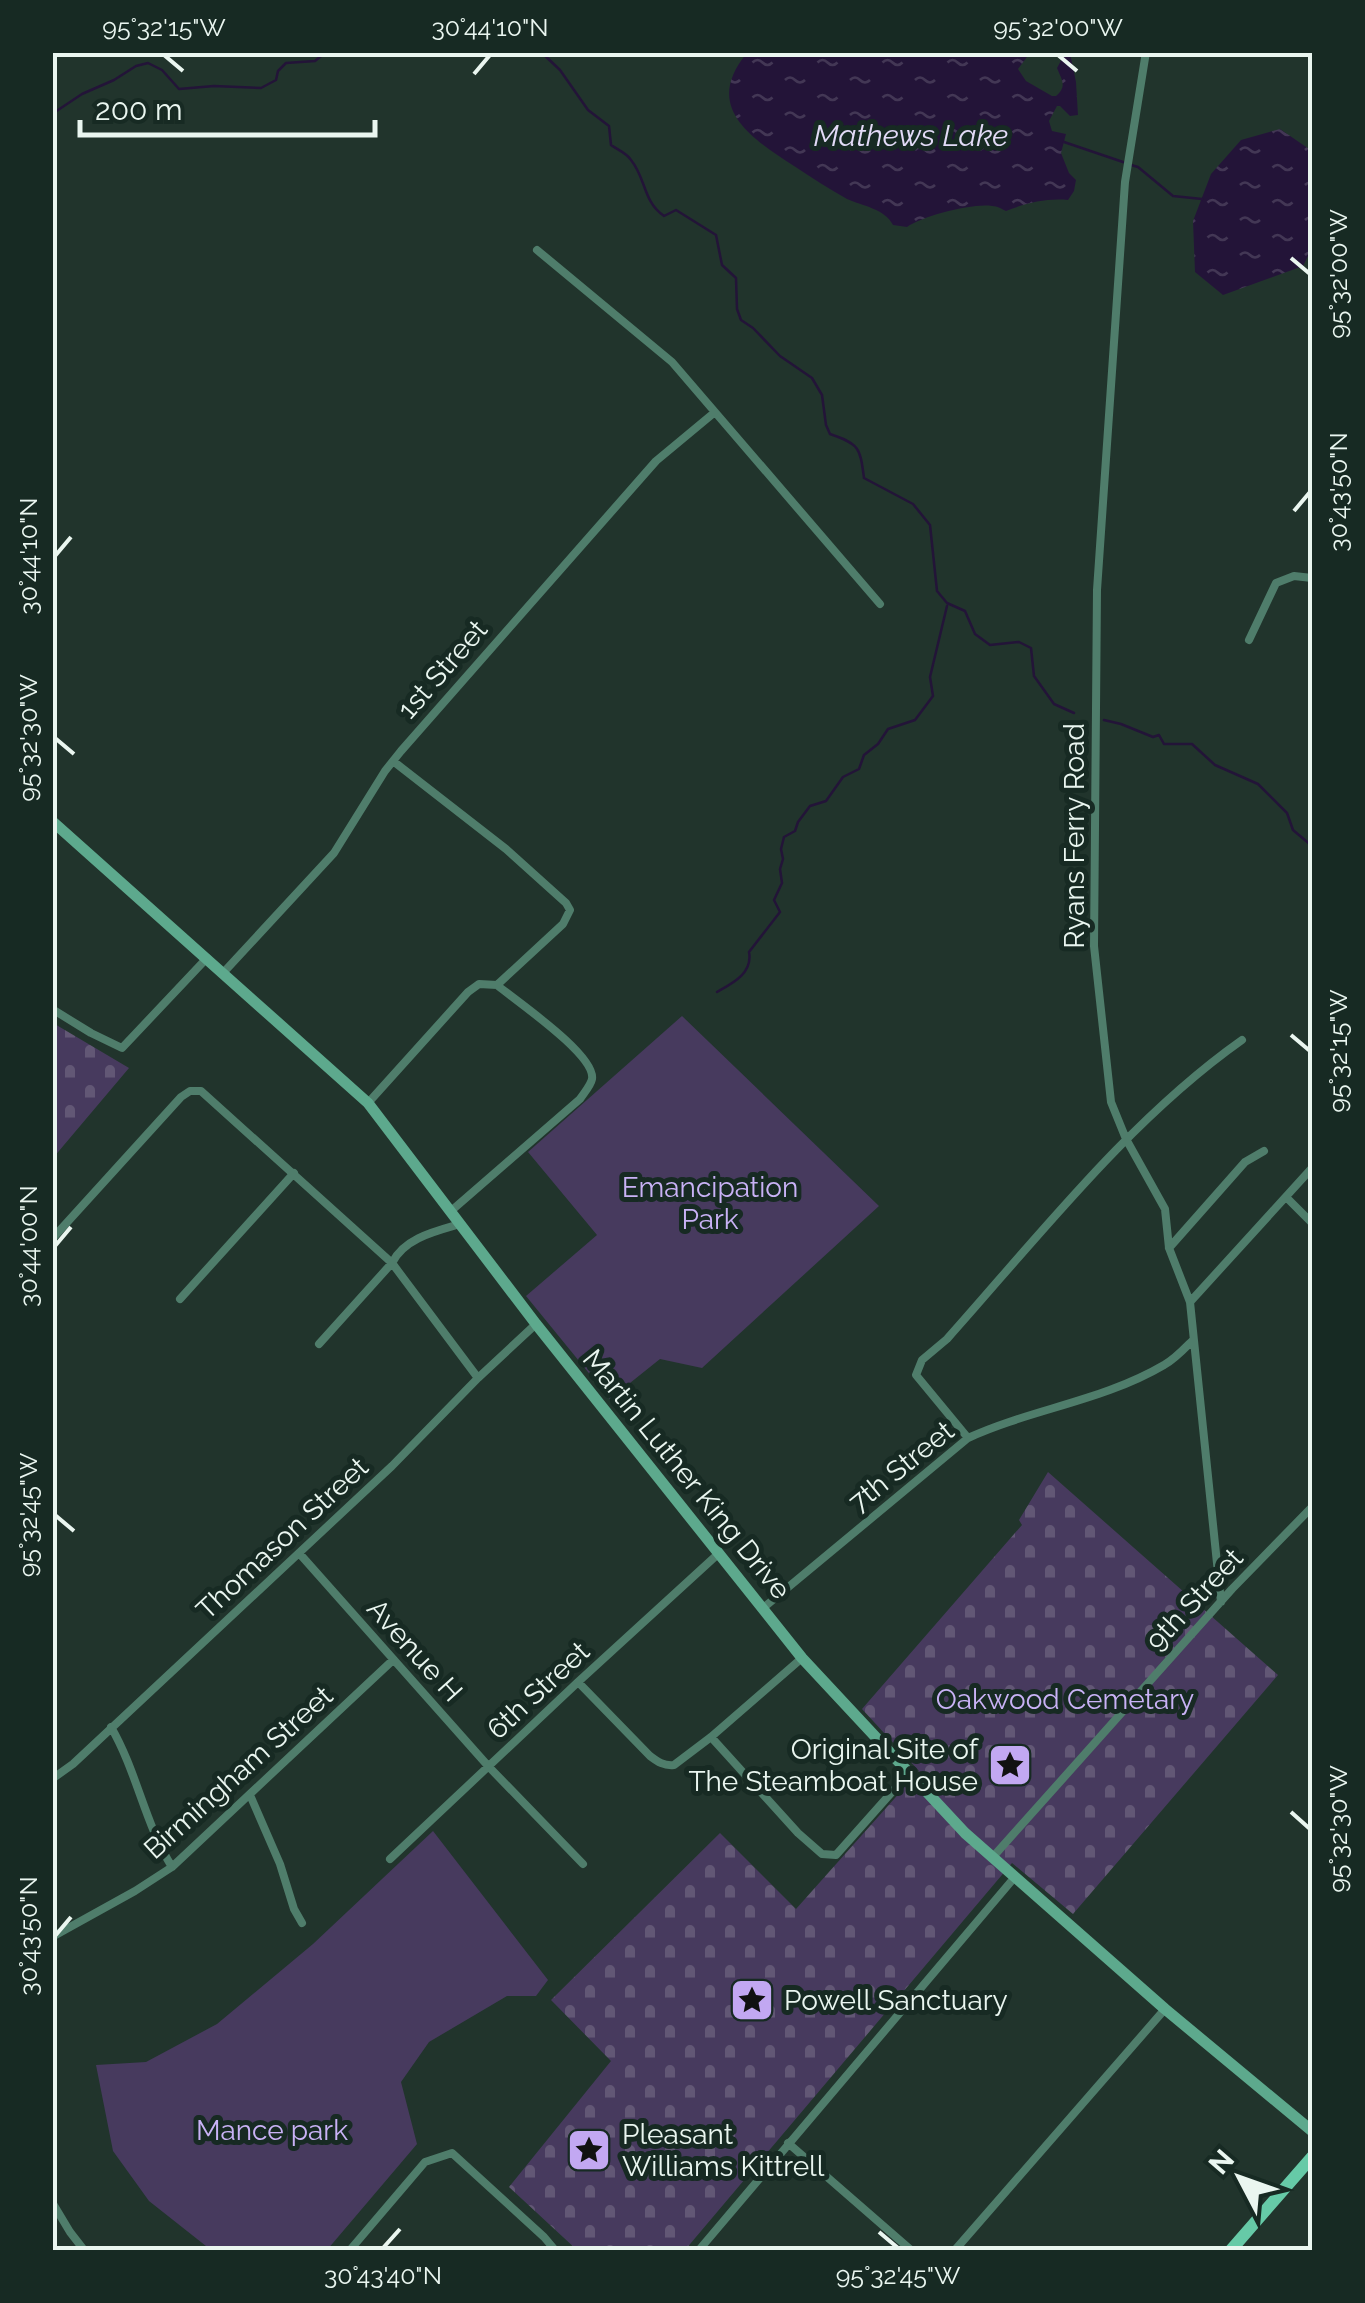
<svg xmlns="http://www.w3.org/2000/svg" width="1365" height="2303" font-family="Raleway,sans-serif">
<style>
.cemetery{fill:url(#cemetery-stones)}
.park{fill:#473a5e}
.water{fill:url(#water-ripples)}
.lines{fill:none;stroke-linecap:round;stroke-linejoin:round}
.stream{stroke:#231438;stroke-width:2.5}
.street{stroke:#4f7d6b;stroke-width:8}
.secondary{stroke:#5da98d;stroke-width:11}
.primary{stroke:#66caa7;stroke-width:12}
.ticks{fill:none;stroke:#eaf6f0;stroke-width:4}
.labels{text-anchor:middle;stroke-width:10;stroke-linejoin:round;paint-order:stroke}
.street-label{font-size:28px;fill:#eaf6f0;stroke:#172a23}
.park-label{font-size:28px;fill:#c9b2f6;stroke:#172a23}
.poi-label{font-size:28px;fill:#eaf6f0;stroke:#172a23;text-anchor:start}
.water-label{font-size:30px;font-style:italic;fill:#e3dbf7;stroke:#172a23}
.neatline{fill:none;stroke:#eaf6f0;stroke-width:4}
.ticks-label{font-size:25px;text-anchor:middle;fill:#eaf6f0}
</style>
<defs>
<pattern id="cemetery-stones" width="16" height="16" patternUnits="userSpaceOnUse" patternTransform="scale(2.5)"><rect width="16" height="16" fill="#473a5e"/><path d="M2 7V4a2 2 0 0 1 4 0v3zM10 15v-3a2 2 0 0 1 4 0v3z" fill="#625775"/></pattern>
<pattern id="water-ripples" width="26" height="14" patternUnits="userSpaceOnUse" patternTransform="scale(2.5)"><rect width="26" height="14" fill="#231438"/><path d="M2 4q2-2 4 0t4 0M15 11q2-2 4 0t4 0" fill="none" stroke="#433755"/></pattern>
</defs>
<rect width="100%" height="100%" fill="#21342c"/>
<path class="cemetery" d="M53 1023 129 1068 53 1158Z
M1048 1472 1278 1675 1073 1914 1012 1863 685 2250H577L509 2187 611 2061 551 2000 720 1833 796 1909 919 1771 862 1709 1022 1525 1019 1520Z"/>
<path class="park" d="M682 1016 879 1206 702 1368 660 1359 610 1399 526 1296 597 1235 528 1152Z
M433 1831 548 1980 536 1996H507L429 2042 401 2082 417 2144 327 2250H211L149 2201 113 2151 96 2065 146 2062 217 2024 313 1944Z"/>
<path class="water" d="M747 53H1030L1018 69 1026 81 1052 96H1056C1068 86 1061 79 1057 68L1065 53H1070L1076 82 1078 115 1070 116 1060 106H1057L1049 121 1052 131 1066 134 1061 153 1069 173 1076 180 1074 191 1068 200C1047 198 1026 203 1006 211 1002 209 997 206 992 206 972 203 923 216 907 227L893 225C885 209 863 206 847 199 829 189 812 178 794 166 751 138 702 107 747 53Z
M1280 129 1312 151V248L1303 266 1223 295 1195 272 1193 221 1211 174 1241 140Z"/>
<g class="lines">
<path class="stream" d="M541 52 560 70 588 110 609 126 611 145C618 150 627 153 631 160 646 178 643 202 664 216L676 210 716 235 722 265 736 278 737 309 741 320 753 328 780 356 812 378 822 395 826 425 830 434C860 444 860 448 864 478L913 504 930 525 937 591 947 603 965 611 975 634 990 645 1019 642 1031 648 1034 676 1054 704 1074 713
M52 114 82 94 114 80 136 66 148 63 162 70 179 89 214 86 261 88 276 80 278 71 286 63 315 61 326 52
M1064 142 1123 162
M1131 165 1138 167 1173 196 1202 199
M1104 720 1121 724 1153 737 1159 735 1164 744H1192L1215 765 1258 784 1287 813 1293 830 1312 846
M717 992C733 983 753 973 749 952L780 912 774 900 782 883 780 869 783 859 781 849 784 837 795 831 798 822 810 806 826 801 843 777 859 769 864 755 878 744 888 729 915 720 933 696 930 677 947 606"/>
<path class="street" d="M1146 52 1125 182 1097 590 1094 946 1111 1102 1126 1139 1165 1209 1169 1248 1190 1302 1221 1602
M537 250 672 362 880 604
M1249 640 1276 583 1294 576 1312 578
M223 973 334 853 385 771 401 751 656 461 715 412
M52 1009 91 1033 122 1048 207 958
M368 1103 468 992 479 984 497 985 563 924 570 910 566 903 506 849 393 761
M1286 1197 1312 1223
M451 1211 580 1099C584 1093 591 1085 592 1079 596 1055 516 1001 497 985
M52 1239 181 1097 190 1091H201L392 1263 478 1378
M1169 1248 1245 1162 1264 1151
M180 1299 294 1173
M1190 1302 1312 1168
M319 1344 392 1263C404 1238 436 1231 460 1224
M968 1438 916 1375 922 1360 947 1339C1039 1236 1130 1119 1242 1040
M299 1553 489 1767 583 1864
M762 1609 968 1438C1031 1409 1103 1401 1164 1365 1175 1359 1184 1349 1193 1340
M578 1682 650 1756C658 1762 664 1766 674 1765L711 1737 802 1658
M111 1727C137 1772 145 1824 172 1867
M711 1737 798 1833 822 1854 836 1855 908 1774
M52 1779 73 1764 392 1466 478 1378 536 1324
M250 1795 280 1864 294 1909 302 1923
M992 1858 1232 1589 1312 1507
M390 1859 578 1682 718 1554
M52 1937 135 1891 172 1867 393 1660
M788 2143 911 2250
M52 2202 70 2232 84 2250
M350 2250 425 2162 452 2153 544 2237 555 2250
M699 2250 1014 1878
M955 2250 1165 2009"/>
<path class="secondary" d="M52 821 368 1103 536 1324 802 1658 965 1833 1165 2009 1312 2131"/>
<path class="primary" d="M1231 2250 1312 2157"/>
</g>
<path class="ticks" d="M164 55 183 71M1058 55 1077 71M474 74 490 55M1291 258 1310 274M1294 511 1310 492M55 556 71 537M55 738 74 754M1291 1035 1310 1051M55 1246 71 1227M55 1515 74 1531M1291 1812 1310 1829M55 1936 71 1917M879 2232 898 2248M383 2248 400 2229"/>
<defs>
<g id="sight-square" transform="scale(2.25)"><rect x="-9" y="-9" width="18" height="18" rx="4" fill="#c2a8f2" stroke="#172a23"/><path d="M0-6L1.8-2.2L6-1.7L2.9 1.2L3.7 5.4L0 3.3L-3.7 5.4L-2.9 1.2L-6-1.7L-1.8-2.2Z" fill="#111"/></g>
</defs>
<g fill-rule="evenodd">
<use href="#sight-square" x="1010" y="1765"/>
<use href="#sight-square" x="752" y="2000"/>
<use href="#sight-square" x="589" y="2150"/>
</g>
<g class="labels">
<g class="street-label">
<text transform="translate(442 669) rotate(-49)" y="10">1st Street</text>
<text transform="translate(1074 836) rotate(-90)" y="10">Ryans Ferry Road</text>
<text transform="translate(901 1466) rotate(-39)" y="10">7th Street</text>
<text transform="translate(687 1474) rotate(51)" y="10">Martin Luther King Drive</text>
<text transform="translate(282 1538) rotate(-43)" y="10">Thomason Street</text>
<text transform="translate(1194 1599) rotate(-47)" y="10">9th Street</text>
<text transform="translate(415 1650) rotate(48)" y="10">Avenue H</text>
<text transform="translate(538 1690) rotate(-43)" y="10">6th Street</text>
<text transform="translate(238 1772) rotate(-42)" y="10">Birmingham Street</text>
</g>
<g class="park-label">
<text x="710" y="1197">Emancipation<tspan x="710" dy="32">Park</tspan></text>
<text x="1065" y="1709">Oakwood Cemetary</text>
<text x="272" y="2140">Mance park</text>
</g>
<g class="poi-label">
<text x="978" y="1759" text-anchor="end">Original Site of<tspan x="978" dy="32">The Steamboat House</tspan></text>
<text x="784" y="2010">Powell Sanctuary</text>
<text x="622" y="2144">Pleasant<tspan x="622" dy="32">Williams Kittrell</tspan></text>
</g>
<g class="water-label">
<text x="911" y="146">Mathews Lake</text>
</g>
</g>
<rect width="1365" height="2303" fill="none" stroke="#172a23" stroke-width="110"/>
<g transform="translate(1240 2178) rotate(311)" stroke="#172a23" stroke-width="8" paint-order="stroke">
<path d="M0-8L18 38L0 25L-18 38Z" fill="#eaf6f0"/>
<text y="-15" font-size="28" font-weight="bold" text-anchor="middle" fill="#eaf6f0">N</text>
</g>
<path d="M80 120v15h295v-15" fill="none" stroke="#eaf6f0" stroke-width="5"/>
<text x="95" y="120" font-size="30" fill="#eaf6f0" stroke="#172a23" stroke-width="8" paint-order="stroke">200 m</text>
<rect x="55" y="55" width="1255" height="2193" class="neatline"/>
<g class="ticks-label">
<text x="164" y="36">95°32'15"W</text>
<text x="490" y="36">30°44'10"N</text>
<text x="1058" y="36">95°32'00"W</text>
<text transform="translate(1338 274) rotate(-90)" y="9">95°32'00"W</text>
<text transform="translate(1338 492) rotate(-90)" y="9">30°43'50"N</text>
<text transform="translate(28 556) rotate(-90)" y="9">30°44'10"N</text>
<text transform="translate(28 738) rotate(-90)" y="9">95°32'30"W</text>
<text transform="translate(1338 1051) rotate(-90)" y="9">95°32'15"W</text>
<text transform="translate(28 1246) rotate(-90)" y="9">30°44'00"N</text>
<text transform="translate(28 1515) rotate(-90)" y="9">95°32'45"W</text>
<text transform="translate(1338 1829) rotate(-90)" y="9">95°32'30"W</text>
<text transform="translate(28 1936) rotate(-90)" y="9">30°43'50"N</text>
<text x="383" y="2284">30°43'40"N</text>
<text x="898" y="2284">95°32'45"W</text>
</g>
</svg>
